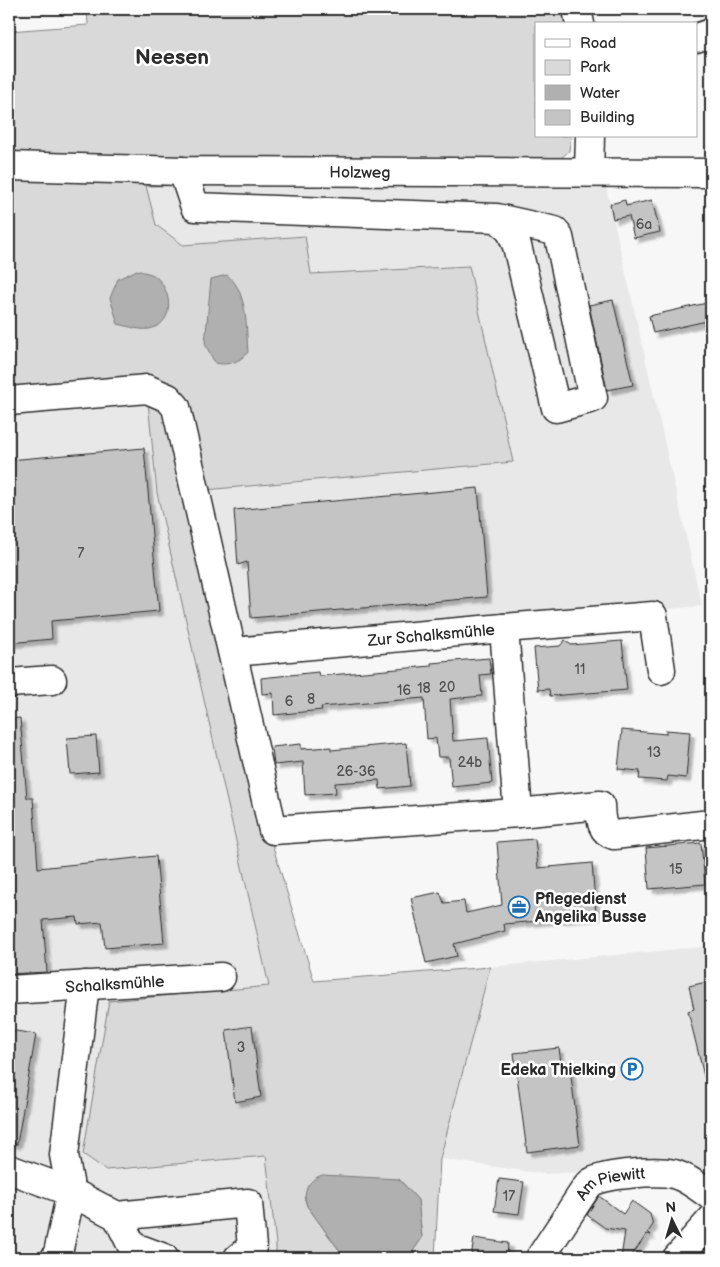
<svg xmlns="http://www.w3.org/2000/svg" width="720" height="1267" font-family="'Balsamiq Sans',sans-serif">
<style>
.built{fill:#e8e8e8}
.green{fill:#d9d9d9;stroke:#828282}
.water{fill:#b0b0b0;stroke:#7b7b7b}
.building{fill:#c4c4c4;stroke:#2b2b2b;filter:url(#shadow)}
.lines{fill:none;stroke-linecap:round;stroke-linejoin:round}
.minor-casing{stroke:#2b2b2b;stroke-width:31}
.minor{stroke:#fff;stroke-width:28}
.labels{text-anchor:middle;stroke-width:5;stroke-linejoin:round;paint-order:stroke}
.number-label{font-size:14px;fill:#515151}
.street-label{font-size:16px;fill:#2b2b2b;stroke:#fff}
.poi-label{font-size:16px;font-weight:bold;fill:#2b2b2b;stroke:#fff;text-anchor:start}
.district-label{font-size:21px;font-weight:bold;fill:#2b2b2b;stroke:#fff}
</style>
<defs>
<filter id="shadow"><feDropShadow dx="4.5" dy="4.5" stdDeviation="1" flood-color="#0004"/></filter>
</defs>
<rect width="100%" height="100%" fill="#f7f7f7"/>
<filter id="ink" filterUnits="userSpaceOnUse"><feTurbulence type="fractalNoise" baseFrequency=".02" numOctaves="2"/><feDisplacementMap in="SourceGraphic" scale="10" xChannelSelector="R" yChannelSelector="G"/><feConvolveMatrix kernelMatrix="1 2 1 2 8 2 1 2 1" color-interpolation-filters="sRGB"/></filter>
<g filter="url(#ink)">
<path class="built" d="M604 178 702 606 229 648 194 491 513 461 469 266 311 274 305 236 183 245 156 225 146 186Z
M147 392 157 493 269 986 109 1001 106 1170 266 1156 276 1244V1258H9V401Z
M711 946V1192L669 1167 545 1174 440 1159 490 967Z"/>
<path class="green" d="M87 9H564L567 24H536V136H571L569 151 553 165 551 179 146 186 156 225 183 245 305 236 311 274 469 266 513 462 194 491 270 837 314 981 490 967 440 1159 435 1258H408L422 1238 418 1200 399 1179 304 1197 307 1206 345 1258H276V1244L266 1156 106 1170 83 1154 109 1001 269 986 157 493 147 392 9 401V31L88 25Z"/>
<path class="water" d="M137 270C142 272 151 273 155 276 171 289 176 320 153 328 142 332 128 326 118 324L110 298 118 279Z
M227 275C248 291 246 328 248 352 240 362 228 366 215 363L205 344 211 279Z
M322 1175 399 1179 418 1200 422 1238 408 1258H345L307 1206C302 1192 308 1180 322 1175Z"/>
<path class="building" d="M625 200 626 206 652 200 660 232 634 238 629 216 613 219 610 204Z
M613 300 633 385 607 390 589 305Z
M711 302V320L653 333 649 316Z
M144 448 159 611 51 621 52 639 9 643V460Z
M478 488 487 597 251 618 247 562 238 565 234 510Z
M565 640 571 645 622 641 627 690 550 696 549 689 538 690 534 648 560 646Z
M489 658 491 674 480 675 482 696 450 699 453 741 488 738 492 783 452 787 449 757H438L436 738 427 739 424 698 321 707 322 710 274 715 273 693 262 694 261 678 318 672 319 676 431 666V663Z
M20 718 27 798H33L38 868 156 856 164 943 105 948 102 922 78 924 77 917 43 920 47 972 9 974V719Z
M622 730 666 734V730L690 732 686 778 668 776 667 781 639 779 640 771 618 769Z
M96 736 99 772 70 774 67 738Z
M406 743 410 786 380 789 379 780 335 783 336 793 305 795 303 762 274 765 272 747 301 744V749L331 747V750Z
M535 839 538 868 592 863 596 916 504 924 505 931 454 944 457 956 426 963 411 898 440 892 444 903 464 901 466 913 502 905 497 842Z
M701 843 705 884 649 889 646 848Z
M711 981V1079L705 1080 688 1011 694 1009 689 986Z
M252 1026 261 1097 235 1102 226 1030Z
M9 1030 36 1034 17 1144 9 1143Z
M559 1048 561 1063 569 1062 580 1145 527 1152 514 1053Z
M499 1179 524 1182 519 1214 494 1211Z
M599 1196 623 1214 632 1201 650 1214 653 1225 648 1232 651 1235 647 1234 630 1258H621L625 1231 605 1228 587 1215Z
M474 1238 508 1243 507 1258H471Z"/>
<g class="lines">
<g class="minor-casing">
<g id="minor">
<path d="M577 9 580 24"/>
<path d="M696 38 711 33"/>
<path id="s1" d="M9 166 183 171 711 173"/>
<path d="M183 171 195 207 497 218 510 229 517 246 556 408 593 398 559 237 555 231 497 218"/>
<path d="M589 172 590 136"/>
<path d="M9 401 147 389 168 398 176 407 273 830 518 813 600 805C601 818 600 831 614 835L711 824"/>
<path d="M504 628 653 616 661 670"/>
<path id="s2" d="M233 652 504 628 518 813"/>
<path d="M9 683 52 680"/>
<path id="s3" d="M9 990 221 977"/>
<path d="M9 1169 71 1192 117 1216 248 1203 252 1247 238 1258"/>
<path d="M117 1216 132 1246 164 1258"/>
<path d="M55 1258 58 1253 71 1192 64 1155 85 985"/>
<path id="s4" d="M540 1258 584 1191C586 1188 589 1184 592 1182 607 1174 657 1170 674 1174 688 1178 700 1188 711 1196"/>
<path d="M677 1258 711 1220"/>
</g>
</g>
<use href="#minor" class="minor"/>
</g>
</g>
<defs>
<g id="office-ring" transform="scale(1.125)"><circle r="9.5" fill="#fff" stroke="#1f6fb2" stroke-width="1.5"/><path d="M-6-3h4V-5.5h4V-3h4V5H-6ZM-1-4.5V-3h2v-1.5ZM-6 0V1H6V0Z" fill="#1f6fb2"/></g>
<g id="parking-ring" transform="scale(1.125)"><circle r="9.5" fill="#fff" stroke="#1f6fb2" stroke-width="1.5"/><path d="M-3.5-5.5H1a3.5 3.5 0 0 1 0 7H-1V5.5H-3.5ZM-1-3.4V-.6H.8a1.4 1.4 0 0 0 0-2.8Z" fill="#1f6fb2"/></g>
</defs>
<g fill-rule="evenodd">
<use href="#office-ring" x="519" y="907"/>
<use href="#parking-ring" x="632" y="1069"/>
</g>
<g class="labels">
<g class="number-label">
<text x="644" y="229">6a</text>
<text x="81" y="558">7</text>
<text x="580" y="674">11</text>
<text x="447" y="692">20</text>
<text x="424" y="693">18</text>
<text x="404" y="695">16</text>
<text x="311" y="704">8</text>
<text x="289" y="706">6</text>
<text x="654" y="757">13</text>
<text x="470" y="767">24b</text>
<text x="356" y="776">26-36</text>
<text x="676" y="874">15</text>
<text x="241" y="1052">3</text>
<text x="509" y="1201">17</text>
</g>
<g class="street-label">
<text dy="6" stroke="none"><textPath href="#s1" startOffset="351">Holzweg</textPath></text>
<text dy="6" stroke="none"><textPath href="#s2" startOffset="199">Zur Schalksmühle</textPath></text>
<text dy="6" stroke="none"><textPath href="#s3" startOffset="106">Schalksmühle</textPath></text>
<text dy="6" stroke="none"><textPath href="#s4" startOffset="109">Am Piewitt</textPath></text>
</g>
<g class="poi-label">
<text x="535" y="904">Pflegedienst<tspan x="535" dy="18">Angelika Busse</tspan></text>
<text x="616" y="1075" text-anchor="end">Edeka Thielking</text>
</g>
<g class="district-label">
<text x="172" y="64">Neesen</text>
</g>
</g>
<rect width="720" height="1267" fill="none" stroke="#fff" stroke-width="30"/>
<rect x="15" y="15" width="690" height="1237" fill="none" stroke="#2b2b2b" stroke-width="2" filter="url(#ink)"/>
<rect x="535" y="22" width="162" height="115" fill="#ffffff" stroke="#aaaaaa"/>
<rect x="545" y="39" width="25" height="8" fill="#ffffff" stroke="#aaaaaa"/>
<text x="580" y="48" font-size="15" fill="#2b2b2b">Road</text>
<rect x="545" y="60" width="25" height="15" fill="#d9d9d9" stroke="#aaaaaa"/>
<text x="580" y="72" font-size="15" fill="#2b2b2b">Park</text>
<rect x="545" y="85" width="25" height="15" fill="#b0b0b0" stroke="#aaaaaa"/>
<text x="580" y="98" font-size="15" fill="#2b2b2b">Water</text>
<rect x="545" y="110" width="25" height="15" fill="#c4c4c4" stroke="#aaaaaa"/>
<text x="580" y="122" font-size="15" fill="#2b2b2b">Building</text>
<g transform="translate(672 1220) rotate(355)" stroke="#ffffff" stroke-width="4" paint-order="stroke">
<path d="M0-4L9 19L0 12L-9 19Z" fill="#2b2b2b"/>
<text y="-8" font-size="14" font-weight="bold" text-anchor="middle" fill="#2b2b2b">N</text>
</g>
</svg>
